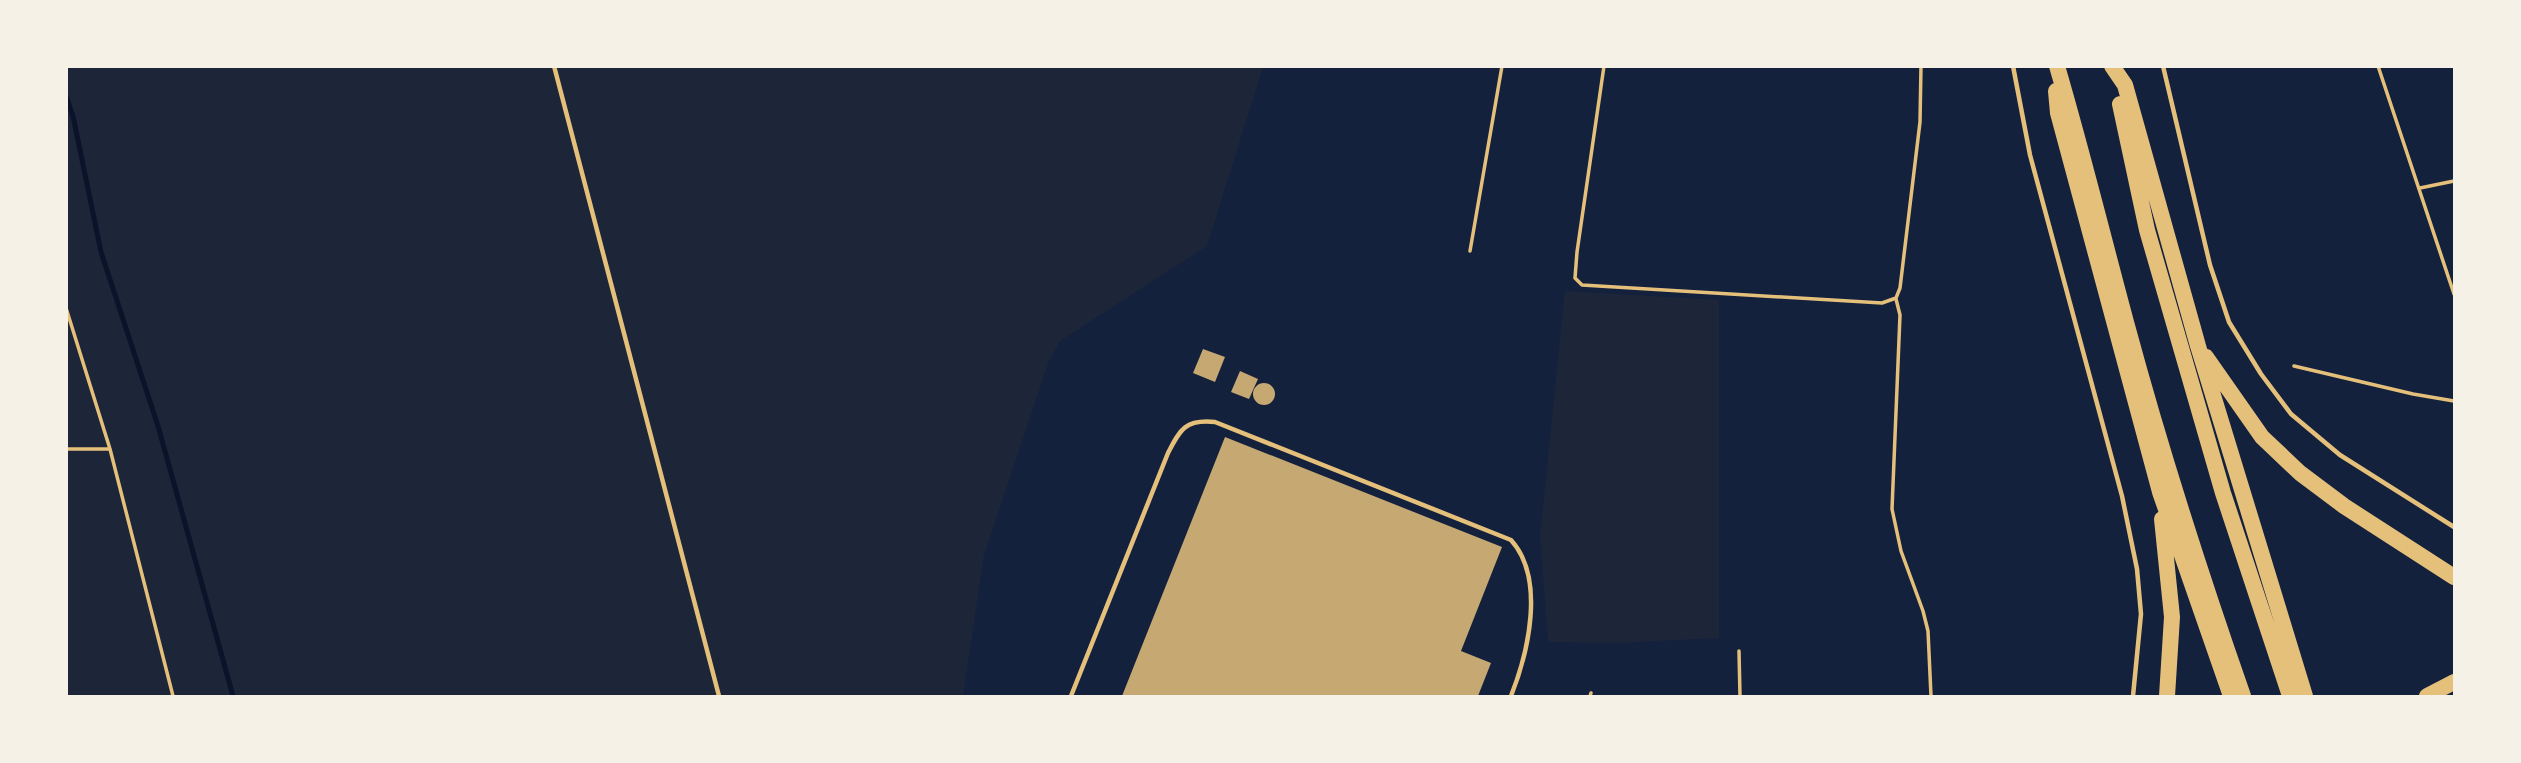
<svg xmlns="http://www.w3.org/2000/svg" width="2521" height="763" font-family="Helvetica,sans-serif">
<style>
.green{fill:#1d2539}
.lines{fill:none;stroke-linecap:round;stroke-linejoin:round}
.stream{stroke:#0b132b;stroke-width:5}
.building{fill:#c6a872}
.path{stroke:#e5c07b;stroke-width:3.5}
.service{stroke:#e5c07b;stroke-width:4.5}
.motorway{stroke:#e5c07b;stroke-width:16}
</style>
<rect width="100%" height="100%" fill="#14213d"/>
<path class="green" d="M66 67H1263L1207 246 1060 341 1049 361 984 555 963 696H67Z
M1565 291 1719 300V638L1616 643 1548 642 1540 535Z"/>
<g class="lines">
<path class="stream" d="M66 96 73 116 101 252 158 426 233 696"/>
</g>
<path class="building" d="M1203 349 1225 357 1215 382 1193 373Z
M1240 371 1258 379 1249 399 1231 392Z
M1253 394a11 11 0 1 1 22 0a11 11 0 1 1-22 0Z
M1225 437 1502 547 1461 651 1491 663 1478 696H1122Z"/>
<g class="lines">
<path class="path" d="M1604 66 1577 252 1575 278 1582 285 1882 303 1896 298 1900 288 1920 122 1921 66
M2378 66 2454 294
M2420 188 2454 181
M1470 251 1502 66
M1896 299 1900 315 1892 509 1901 551 1923 611 1928 631 1931 696
M66 308 110 449 173 696
M2294 366 2413 394 2454 401
M66 449H110
M1739 651 1740 696
M1590 696 1591 693"/>
<path class="service" d="M554 66 719 696
M2013 66 2030 155 2122 496 2137 569 2141 614 2133 696
M2163 66 2210 265 2229 322 2261 374 2291 414 2340 455 2454 527
M1071 696 1168 453C1180 429 1186 419 1215 422L1511 540C1546 579 1528 653 1511 696"/>
<path class="motorway" d="M2057 66C2082 151 2103 237 2126 322 2160 448 2200 573 2243 696
M2112 66 2125 85 2198 346 2305 696
M2056 91 2058 113 2160 492 2231 696
M2120 104 2147 230 2223 493 2290 696
M2206 357 2262 437 2300 473 2344 506 2454 577
M2162 519 2172 617 2167 696
M2427 696 2454 682"/>
</g>
<rect width="2521" height="763" fill="none" stroke="#f6f1e7" stroke-width="136"/>
</svg>
